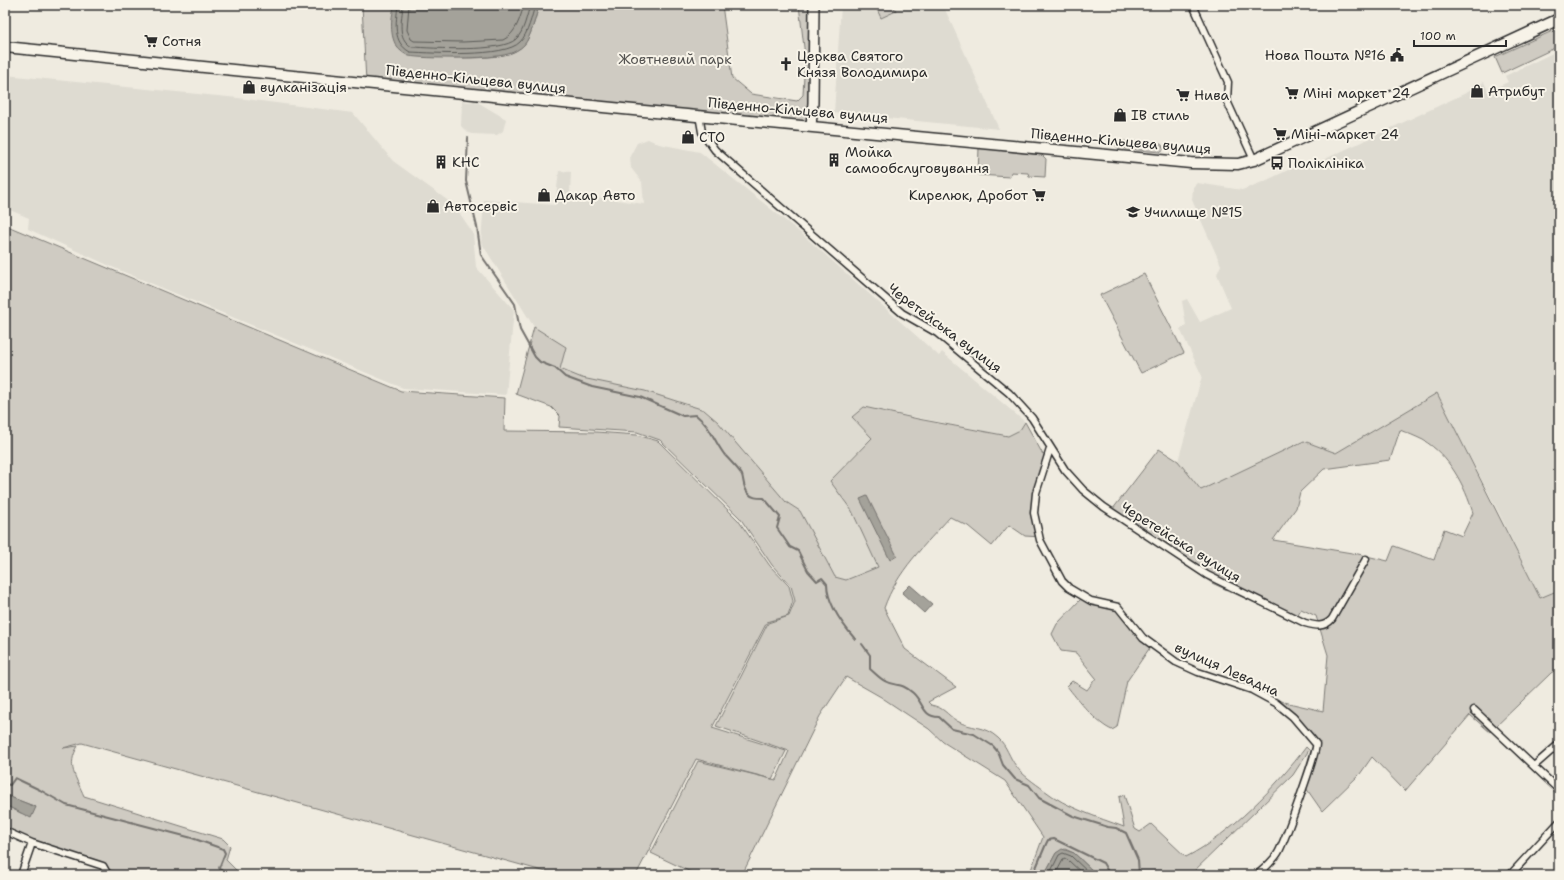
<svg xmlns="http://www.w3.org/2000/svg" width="1564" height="880" font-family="'Shantell Sans',sans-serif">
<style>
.built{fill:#dedbd1}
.green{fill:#cfcbc2;stroke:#7d7b76;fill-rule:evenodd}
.water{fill:#a4a29a;stroke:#74726e}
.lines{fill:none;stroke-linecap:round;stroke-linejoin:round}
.shore{stroke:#5b5b57;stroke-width:1}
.stream{stroke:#74726e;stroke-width:2}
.street-casing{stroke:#2b2b2b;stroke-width:9}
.secondary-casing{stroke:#2b2b2b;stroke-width:12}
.primary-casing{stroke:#2b2b2b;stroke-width:13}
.street{stroke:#f7f3e8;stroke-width:6}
.secondary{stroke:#f7f3e8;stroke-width:9}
.primary{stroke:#f7f3e8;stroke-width:10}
.labels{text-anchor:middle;stroke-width:4;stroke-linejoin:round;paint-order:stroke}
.poi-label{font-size:14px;fill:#2b2b2b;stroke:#f7f3e8;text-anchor:start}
.park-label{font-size:14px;fill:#545351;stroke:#f7f3e8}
.street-label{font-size:14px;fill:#2b2b2b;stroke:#f7f3e8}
</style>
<rect width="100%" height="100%" fill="#efebe0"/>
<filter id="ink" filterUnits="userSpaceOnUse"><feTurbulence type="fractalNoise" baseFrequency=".025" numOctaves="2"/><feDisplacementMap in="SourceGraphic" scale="8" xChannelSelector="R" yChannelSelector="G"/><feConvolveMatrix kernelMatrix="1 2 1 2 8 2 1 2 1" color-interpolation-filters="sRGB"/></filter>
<g filter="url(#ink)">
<path class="built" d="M841 5H943L999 129 834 113Z
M1559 50V590L1540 598 1500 515 1437 394 1336 453 1304 441 1201 490 1178 461 1202 376 1180 329 1186 326 1182 301 1187 299 1200 322 1231 308 1217 274 1221 265 1192 200 1193 187 1197 183 1242 190 1265 181 1303 163 1306 168 1468 92 1484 82 1488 91 1497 87 1508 82 1505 76Z
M5 75 238 98 353 113 393 161 454 205 473 233 476 267 514 310 506 395 403 388 119 270 28 229 29 218 5 208Z
M474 100 506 119 503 131 497 135 472 134 468 133 461 126 462 101 472 102Z
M648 139 659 144 700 152 802 234 939 356 942 352 1025 422 1020 430 1008 436 864 407 852 417 872 438 830 481 852 511 878 567 846 580 835 577 800 511 786 502 718 422 704 410 644 391 582 378 560 369 566 347 534 327 481 242 484 200 555 205 559 171 571 172 570 193 644 204 642 182 631 168 630 156 637 143Z"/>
<path class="green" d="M362 5H395L393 10 428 57C451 57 507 63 524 45 531 37 536 16 539 5H722L732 78 751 94 797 101 803 95 805 56 799 5H813L810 125 366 82Z
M875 5H893L896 11 881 18Z
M1559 28V46L1502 73 1495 57Z
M1120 141 1159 143 1162 145 1164 149 1160 152 1118 148 1115 144Z
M979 148 1042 155 1046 159 1045 177 1029 176 1028 173 1011 172 1010 177 978 175Z
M5 225 401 391 505 398 504 431 596 432 637 435 658 441 738 520 770 566 789 586 793 601 788 616 767 622 712 728 786 751 772 779 696 759 636 875H557L82 743 63 748 78 746C66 766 76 777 84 796L223 839 230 846 226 860 241 875H124L5 830V805L21 813 36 807 5 795Z
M1144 274 1184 353 1141 373 1100 295Z
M534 327 566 347 560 369 582 378 645 391 704 410 718 422 786 502 800 511 835 577 846 580 878 567 852 511 830 481 872 438 852 417 864 407 918 419 1008 436 1020 430 1025 422 1046 460 1034 501 1041 537 1025 536 1009 525 992 546 968 526 950 517C925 545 897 571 884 608L905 649 956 687 928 702 931 705C945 708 946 714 957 721 971 729 984 725 998 738 1007 746 1009 757 1016 766 1022 775 1035 783 1044 790 1067 808 1097 817 1124 827L1119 797 1124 795 1135 829 1140 832 1151 824 1186 857C1228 836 1278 785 1306 747L1309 750 1293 775 1190 875H1097L1074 853 1065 849 1056 853 1044 875H1026L1031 870 1043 837 1005 781 943 742 929 729 881 697 846 677 820 716 742 875H697L651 853 698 761 776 780 789 751 716 726 768 623 789 616 795 601 791 586 772 565 740 518 660 440 637 432 559 427 560 416 551 407 516 394Z
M1437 393 1540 598 1559 590V668L1551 673 1490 732 1470 715 1405 791 1372 757 1360 774 1322 811 1306 788 1316 746 1302 724 1287 708 1267 698 1323 711 1328 655 1316 616 1301 609 1294 621 1212 583 1109 514 1159 449 1178 461 1201 490 1304 441 1336 453ZM1400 430C1407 433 1415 436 1423 440 1449 455 1465 486 1473 513L1462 536 1444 529 1434 560 1394 546 1388 561 1358 554 1273 540 1296 508 1300 492 1324 469 1390 460Z
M1081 599 1109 604 1120 611 1151 646 1127 681 1117 727 1112 730C1097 724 1077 699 1067 686L1072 681 1087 690 1096 678 1076 653 1061 651 1052 634 1057 624Z"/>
<path class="water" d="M395 5H539C536 16 531 37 524 45 520 49 513 53 508 54 493 59 424 59 409 56 407 55 403 53 401 51 389 42 390 18 395 5Z
M867 496 897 556 890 560 860 499Z
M910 585 932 604 924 613 902 593Z
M5 795 36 807 31 818 5 805Z
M1062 849 1074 853 1097 875H1044L1056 853Z"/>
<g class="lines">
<path class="shore" d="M398 5C396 23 392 42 410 52 433 53 505 58 520 42 528 34 532 16 535 5
M403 5C402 20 396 38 412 47 432 48 502 53 516 39 524 32 527 15 530 5
M409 5 407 30 411 39 414 41 463 42 503 40C516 34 520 18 524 5
M1049 875 1059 855 1063 853 1071 856 1091 875
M1055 875 1064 858 1068 860 1084 875"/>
<path class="stream" d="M468 138 466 181 477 227 481 255 515 304 520 330 535 357 540 362 555 368 565 377 592 387 640 397 683 416 696 415C711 427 713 439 724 454 729 460 738 468 742 475 744 481 743 487 748 493 752 498 757 498 764 498L780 517 777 528 790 547 798 551 808 571 817 581 822 578 827 584C827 603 843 625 855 639
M862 644 870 655V669C875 673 879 678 885 681 898 688 899 681 913 693 924 703 922 717 939 717L952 729 974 734 993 746 998 752 1003 765 1015 779 1029 785 1039 798 1073 816 1108 827 1116 828 1126 833 1138 860 1139 875
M5 784 10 785 15 778 40 790 66 805 192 838 223 849 225 853 219 868 226 875
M1033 875 1046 844 1048 840 1054 839 1103 863 1110 875"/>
<g class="street-casing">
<path id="street" d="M1193 5 1228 82 1227 101 1254 160
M699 115 702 132 715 150 902 313 937 333 1009 393 1032 418 1065 470 1083 490 1104 507 1207 575 1305 623C1316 626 1324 628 1332 619L1366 559
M1050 449 1036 493 1034 513 1040 540 1062 581 1069 588 1091 601 1118 607 1143 638 1176 662 1198 672 1252 690 1276 703 1293 717 1316 744C1318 750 1284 843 1278 853 1273 861 1265 868 1257 875
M1474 710 1559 790
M1534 766 1559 744
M5 831 32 843 21 875
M32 843 103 866 108 875
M1510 875 1559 822"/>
</g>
<g class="secondary-casing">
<path id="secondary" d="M811 126 813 103 814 5"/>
</g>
<g class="primary-casing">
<path id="primary" d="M5 47 623 109 1191 163 1238 164 1254 160 1559 19"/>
</g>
<use href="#street" class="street"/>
<use href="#secondary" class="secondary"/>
<use href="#primary" class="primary"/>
</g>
</g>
<defs>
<g id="supermarket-bare" transform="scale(1.08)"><path d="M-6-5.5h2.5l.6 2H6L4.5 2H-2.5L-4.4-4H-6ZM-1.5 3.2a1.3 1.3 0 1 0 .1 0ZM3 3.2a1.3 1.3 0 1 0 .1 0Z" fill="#2b2b2b" stroke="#f7f3e8" stroke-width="2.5" paint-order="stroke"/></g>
<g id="civic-bare" transform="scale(1.08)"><path d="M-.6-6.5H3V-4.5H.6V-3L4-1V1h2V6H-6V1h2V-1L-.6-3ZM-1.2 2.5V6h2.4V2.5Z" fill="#2b2b2b" stroke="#f7f3e8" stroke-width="2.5" paint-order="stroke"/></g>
<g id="church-bare" transform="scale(1.08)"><path d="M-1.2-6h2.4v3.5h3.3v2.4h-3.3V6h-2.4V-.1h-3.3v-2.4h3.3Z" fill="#2b2b2b" stroke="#f7f3e8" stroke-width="2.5" paint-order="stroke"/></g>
<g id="shop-bare" transform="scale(1.08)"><path d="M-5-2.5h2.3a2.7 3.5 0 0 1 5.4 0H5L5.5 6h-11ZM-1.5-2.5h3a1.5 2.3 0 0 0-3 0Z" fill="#2b2b2b" stroke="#f7f3e8" stroke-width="2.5" paint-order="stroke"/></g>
<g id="building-bare" transform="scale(1.08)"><path d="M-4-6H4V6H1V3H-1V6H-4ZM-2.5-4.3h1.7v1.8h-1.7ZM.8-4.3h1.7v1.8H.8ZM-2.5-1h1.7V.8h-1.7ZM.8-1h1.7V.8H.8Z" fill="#2b2b2b" stroke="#f7f3e8" stroke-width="2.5" paint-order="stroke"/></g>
<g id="bus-bare" transform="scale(1.08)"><path d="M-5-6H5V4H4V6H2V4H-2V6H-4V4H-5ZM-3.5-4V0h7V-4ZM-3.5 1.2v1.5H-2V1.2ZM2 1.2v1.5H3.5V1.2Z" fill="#2b2b2b" stroke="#f7f3e8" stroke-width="2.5" paint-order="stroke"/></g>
<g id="university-bare" transform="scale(1.08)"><path d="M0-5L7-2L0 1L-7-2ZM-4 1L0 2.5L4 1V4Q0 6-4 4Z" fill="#2b2b2b" stroke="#f7f3e8" stroke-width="2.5" paint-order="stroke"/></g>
</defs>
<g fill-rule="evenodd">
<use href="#supermarket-bare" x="151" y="41"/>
<use href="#civic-bare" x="1397" y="55"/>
<use href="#church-bare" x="786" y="64"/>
<use href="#shop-bare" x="249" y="87"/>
<use href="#shop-bare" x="1477" y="91"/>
<use href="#supermarket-bare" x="1292" y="93"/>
<use href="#supermarket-bare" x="1183" y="95"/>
<use href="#shop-bare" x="1120" y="115"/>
<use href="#supermarket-bare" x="1280" y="134"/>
<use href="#shop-bare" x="688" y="137"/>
<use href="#building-bare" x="834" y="160"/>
<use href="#building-bare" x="441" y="162"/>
<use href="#bus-bare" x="1277" y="163"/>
<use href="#shop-bare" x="544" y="195"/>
<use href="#supermarket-bare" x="1039" y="195"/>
<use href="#shop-bare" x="433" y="206"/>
<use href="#university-bare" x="1133" y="212"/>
</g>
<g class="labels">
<g class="poi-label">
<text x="162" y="46">Сотня</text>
<text x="1386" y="60" text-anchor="end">Нова Пошта №16</text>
<text x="797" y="61">Церква Святого<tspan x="797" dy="16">Князя Володимира</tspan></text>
<text x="260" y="92">вулканізація</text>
<text x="1488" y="96">Атрибут</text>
<text x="1303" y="98">Міні маркет 24</text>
<text x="1194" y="100">Нива</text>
<text x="1131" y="120">ІВ стиль</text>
<text x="1291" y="139">Міні-маркет 24</text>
<text x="699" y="142">СТО</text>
<text x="845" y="157">Мойка<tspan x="845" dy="16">самообслуговування</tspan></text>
<text x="452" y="167">КНС</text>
<text x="1288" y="168">Поліклініка</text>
<text x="555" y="200">Дакар Авто</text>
<text x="1028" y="200" text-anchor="end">Кирелюк, Дробот</text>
<text x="444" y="211">Автосервіс</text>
<text x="1144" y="217">Училище №15</text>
</g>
<g class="park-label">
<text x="675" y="64">Жовтневий парк</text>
</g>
<g class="street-label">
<text transform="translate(476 79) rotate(6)" y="5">Південно-Кільцева вулиця</text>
<text transform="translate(798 110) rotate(5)" y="5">Південно-Кільцева вулиця</text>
<text transform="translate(1121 141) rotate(5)" y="5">Південно-Кільцева вулиця</text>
<text transform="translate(945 328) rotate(37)" y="5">Черетейська вулиця</text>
<text transform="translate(1181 542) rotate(32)" y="5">Черетейська вулиця</text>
<text transform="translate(1227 669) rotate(24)" y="5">вулиця Левадна</text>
</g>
</g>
<rect width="1564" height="880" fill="none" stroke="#f7f3e8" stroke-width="20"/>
<rect x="10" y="10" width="1544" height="860" fill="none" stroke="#2b2b2b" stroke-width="1.5" filter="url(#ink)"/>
<path d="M1414 40v6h92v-6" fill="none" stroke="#2b2b2b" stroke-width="2"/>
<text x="1420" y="40" font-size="12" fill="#2b2b2b" stroke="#f7f3e8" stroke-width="3" paint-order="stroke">100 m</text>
</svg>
